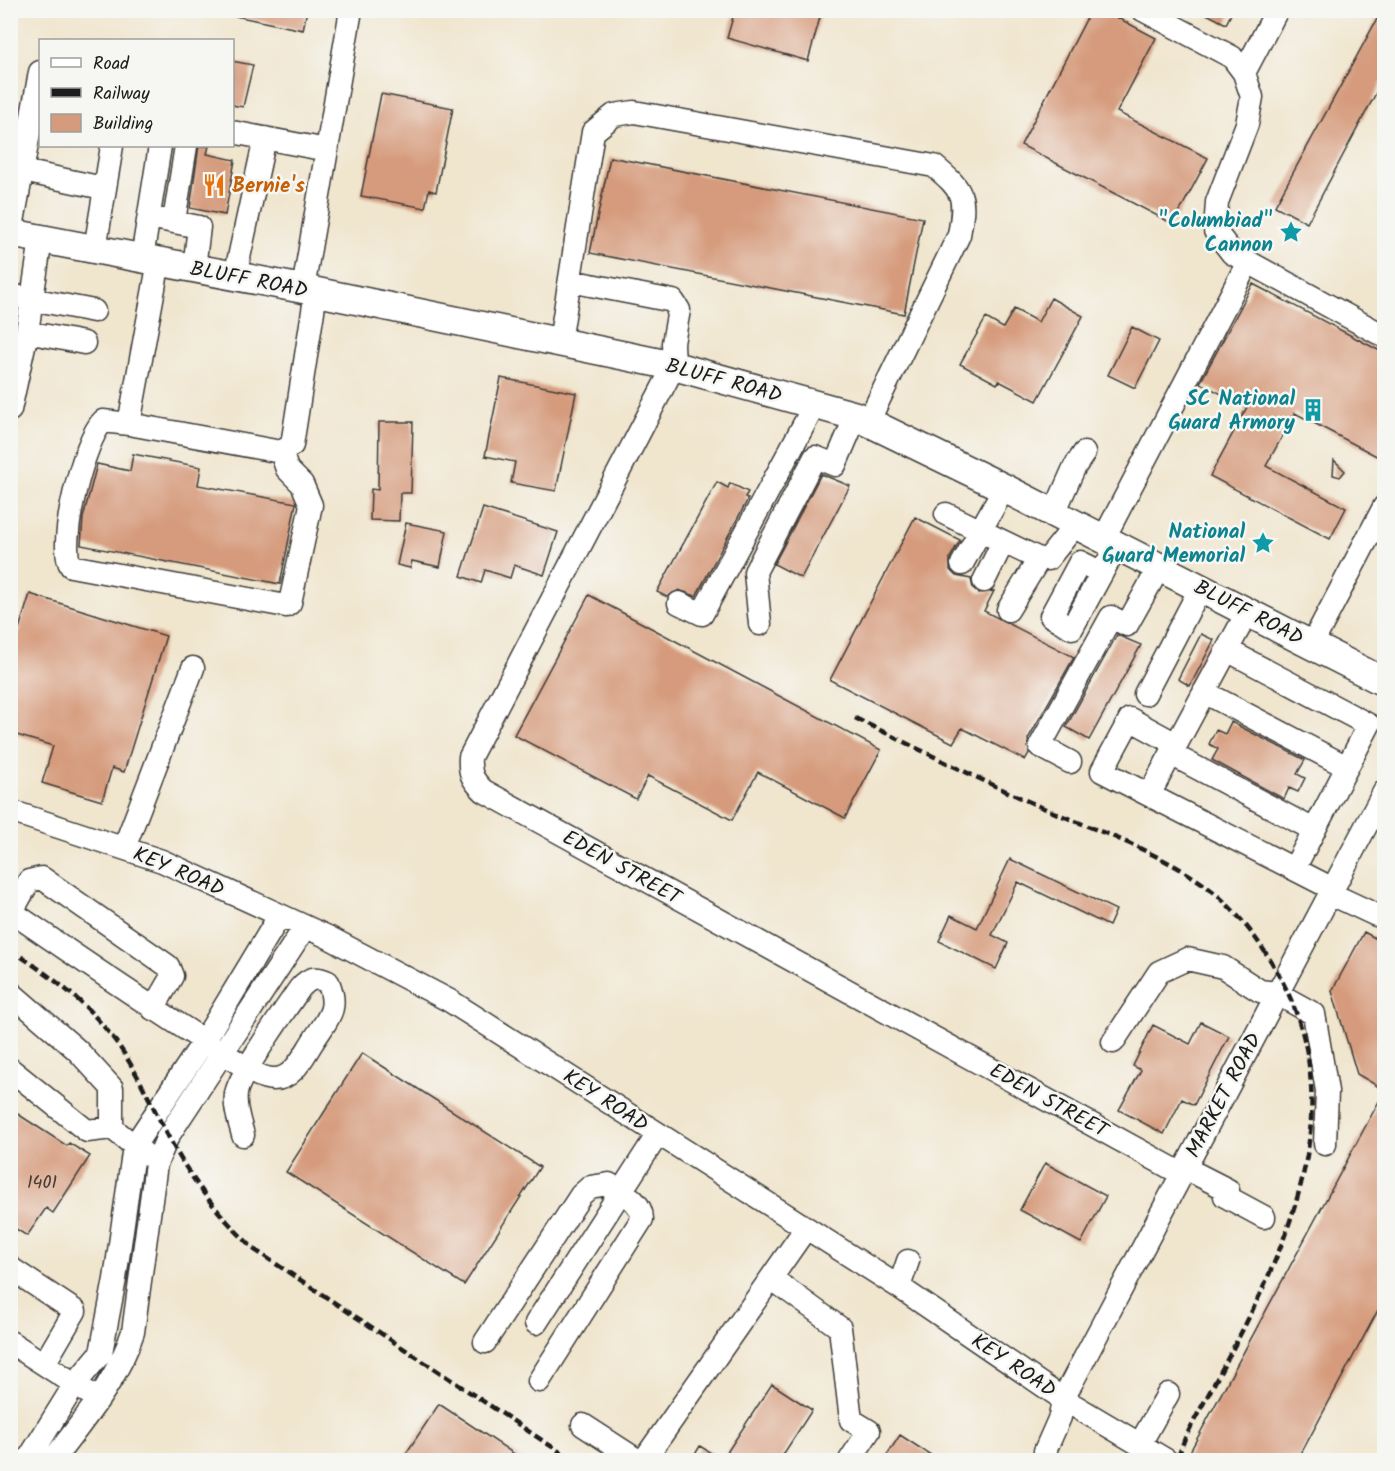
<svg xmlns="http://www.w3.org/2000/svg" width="1395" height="1471" font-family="Kalam,sans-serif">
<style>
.building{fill:#d69b7d}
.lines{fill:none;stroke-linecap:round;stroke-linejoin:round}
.minor-casing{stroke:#3c3a37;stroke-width:25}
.major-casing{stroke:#3c3a37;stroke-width:31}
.minor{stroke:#fff;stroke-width:22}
.major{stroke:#fff;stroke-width:28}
.rail{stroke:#1c1c1c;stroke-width:4.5;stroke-dasharray:9 4.5;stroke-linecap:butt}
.labels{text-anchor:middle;stroke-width:5;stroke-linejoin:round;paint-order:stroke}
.number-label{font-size:18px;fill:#4a3c34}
.food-label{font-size:21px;font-weight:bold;fill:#c56008;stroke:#f6f6f2;text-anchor:start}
.culture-label{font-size:21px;font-weight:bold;fill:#0d838f;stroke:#f6f6f2;text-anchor:end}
.street-label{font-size:21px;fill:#1c1c1c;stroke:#f6f6f2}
</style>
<rect width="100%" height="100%" fill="#f6f6f2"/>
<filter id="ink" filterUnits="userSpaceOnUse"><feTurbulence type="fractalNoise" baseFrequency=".0167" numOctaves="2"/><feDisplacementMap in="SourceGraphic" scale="12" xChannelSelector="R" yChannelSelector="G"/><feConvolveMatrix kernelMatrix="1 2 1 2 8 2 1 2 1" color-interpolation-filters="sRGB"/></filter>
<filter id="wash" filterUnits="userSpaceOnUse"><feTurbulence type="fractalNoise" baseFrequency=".008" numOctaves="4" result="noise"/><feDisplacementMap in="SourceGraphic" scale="24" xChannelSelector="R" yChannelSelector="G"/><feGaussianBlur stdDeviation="1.35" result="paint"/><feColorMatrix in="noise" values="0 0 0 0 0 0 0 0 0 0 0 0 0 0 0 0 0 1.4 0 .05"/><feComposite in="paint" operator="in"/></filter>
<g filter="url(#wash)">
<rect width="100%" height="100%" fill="#f0e5cd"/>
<g id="blocks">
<path class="building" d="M236 10H307L303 30 235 16Z
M735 10H822L808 61 727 38Z
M1091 10H1103L1156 38 1117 112 1208 158 1173 224 1021 145Z
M1199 10H1233L1226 24Z
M1382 10H1384V78L1307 223 1275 206Z
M232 61 253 65 243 107 232 105Z
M381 94 453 108 436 192 429 190 425 208 361 196Z
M199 146H209L207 154 235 160 225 215 190 208Z
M610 157 923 218 904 314 590 253Z
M1253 284 1384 353V460L1295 413 1266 466 1346 508 1330 539 1210 476 1247 407 1200 383Z
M1051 298 1083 316 1037 401 999 381 997 384 960 364 986 318 1003 328 1014 309 1038 322Z
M1132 327 1159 341 1135 388 1108 375Z
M501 378 576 393 556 491 511 483 515 462 485 456Z
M379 422H413L411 493H400L399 521 370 520 371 489 378 490Z
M133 454 201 467 198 485 296 503 280 584 81 545 83 518 97 464 130 471Z
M1334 460 1345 471 1340 477 1333 475Z
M821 474 850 486 801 578 774 564Z
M717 482 728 488 730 483 748 492 745 497 748 499 696 596 679 590 667 597 657 592Z
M483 508 558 532 544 575 514 565 510 578 485 570 481 583 461 576Z
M915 517 960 540 950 558V570L956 576 971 579 973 588 979 593 994 591 984 611 1074 657 1028 739 1029 753 1025 760 962 728 953 743 830 680Z
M406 523 447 531 440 567 412 561 410 568 397 565Z
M30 594 166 636 124 772 112 768 102 801 42 783 53 746 10 733V657Z
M589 595 881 750 845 818 758 772 732 820 648 776 636 799 514 735Z
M1201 634 1214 640 1190 686 1178 679Z
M1117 635 1141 645 1089 740 1066 727Z
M1231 722 1305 760 1297 774 1305 778 1298 792 1289 788 1284 799 1212 760 1218 749 1209 744 1216 730 1225 734Z
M1010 859 1116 910 1109 926 1018 882 992 935 1008 943 996 969 939 941 951 915 977 928Z
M1364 932 1384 943V1090L1357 1074 1332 991Z
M1201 1022 1229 1036 1194 1105 1182 1099 1164 1134 1119 1110 1141 1070 1133 1066 1153 1025 1190 1044Z
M362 1053 540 1167 464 1285 286 1172Z
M1384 1092V1299L1297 1461H1185Z
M10 1109 67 1146 69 1143 90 1156 53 1213 46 1208 27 1236 10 1225Z
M1045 1163 1106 1196 1081 1243 1020 1210Z
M772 1384 812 1410 779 1461H691L700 1446 722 1460Z
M439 1404 525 1461H401Z
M900 1435 940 1461H883Z"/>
</g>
</g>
<g filter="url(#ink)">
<use href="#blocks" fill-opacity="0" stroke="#3c3a37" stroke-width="1.5"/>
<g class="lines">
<g class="minor-casing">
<path id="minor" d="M1143 10 1232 57 1244 73 1252 97 1247 124 1217 202 1215 231 1232 253 1384 336
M1244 73 1277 10
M232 132 327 150
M23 171 103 188
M149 217 199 227 194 268
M174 221 186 146
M11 233 40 72
M41 239 27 332 84 343
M95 249 112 146
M142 258 160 146
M159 261 129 424 281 452 292 445 316 292
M235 276 265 138
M570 281 673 301 679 310 673 343 674 366 470 757C469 773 472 780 484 791L1182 1174
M303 289 351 10
M10 295 94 311
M560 342 593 132 614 115 634 112 934 166C964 191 966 196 959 235L868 422
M10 410 27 332
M129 424 103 421C84 439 57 545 71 566L286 606 290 603 311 505 302 484 287 469 281 452
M1054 513 1074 468 1084 453
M946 514 1039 559
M1104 538 1248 262
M962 564 1004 488
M1102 573 1080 562 1051 616 1072 628 1117 545
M984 581 1003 542
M679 603 702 614 815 404
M1008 610 1039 559H1048L1076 524
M1248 611 1149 795 1333 889
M760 624 755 572 815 457 835 465 856 416
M1312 644 1384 507
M1227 650 1369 725 1294 869
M1204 692 1347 767
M1145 694 1201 587
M1171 754 1314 830
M1070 762 1040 746 1111 617 1127 625 1160 566
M1149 795 1102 771 1130 719 1176 744
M10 811 162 861 328 937 450 1001 899 1287 1063 1399 1166 1460
M124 848 193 668
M1331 894 1376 915
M10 992 77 1050 112 1088V1128
M153 1009 172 976 168 966 42 878 29 881 14 908 19 917C86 963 153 1009 222 1052 236 1060 256 1079 274 1079 293 1079 303 1057 312 1043 327 1019 340 1010 328 982 315 976 309 978 300 988 287 1007 237 1078 236 1094 234 1108 240 1123 243 1135
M1113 1042 1159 972 1187 959 1223 967 1260 991 1276 993 1314 1014 1327 1091 1325 1144
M10 1069 87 1131 112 1128 146 1155
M1185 1168 1228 1190
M1225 1196 1264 1217
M10 1268 75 1311 44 1364
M771 1278 840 1328 851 1420 869 1431 850 1460
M899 1287 908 1261
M536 1323 658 1134
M10 1342 87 1392
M485 1342 581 1195 590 1187 609 1184C623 1193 642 1201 642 1219L539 1381
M583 1425 637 1460
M1140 1444 1168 1394
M28 1460 75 1384 101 1353 115 1279 134 1146 204 1041 280 915
M53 1460C84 1419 117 1381 133 1332L156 1164 168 1136 305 927
M644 1460 806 1228
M1048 1460 1045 1451 1060 1417 1063 1399 1384 792"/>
</g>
<g class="major-casing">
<path id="major" d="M10 233 303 289 674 366 856 416 1004 488 1384 682"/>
</g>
<use href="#minor" class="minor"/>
<use href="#major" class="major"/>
<path class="rail" d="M855 718C917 748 978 779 1041 807 1093 829 1149 848 1196 879 1230 901 1258 938 1278 973 1367 1134 1259 1297 1185 1438L1177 1460
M10 949C44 972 79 996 105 1028 132 1059 148 1098 167 1134 190 1179 218 1215 255 1250L572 1460"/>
</g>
</g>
<defs>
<g id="restaurant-bare" transform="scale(1.8)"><path d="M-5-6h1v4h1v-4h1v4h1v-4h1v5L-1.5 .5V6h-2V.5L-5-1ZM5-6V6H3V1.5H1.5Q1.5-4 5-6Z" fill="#e8710a" stroke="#f6f6f2" stroke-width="2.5" paint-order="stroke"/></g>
<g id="sight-bare" transform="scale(1.8)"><path d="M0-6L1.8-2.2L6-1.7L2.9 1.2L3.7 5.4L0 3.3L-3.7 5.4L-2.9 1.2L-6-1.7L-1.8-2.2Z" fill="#0f9aa8" stroke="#f6f6f2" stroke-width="2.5" paint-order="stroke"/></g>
<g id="building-bare" transform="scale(1.8)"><path d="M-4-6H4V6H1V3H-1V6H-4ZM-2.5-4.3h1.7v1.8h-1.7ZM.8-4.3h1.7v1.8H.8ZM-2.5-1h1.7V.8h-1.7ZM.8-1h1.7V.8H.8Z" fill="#0f9aa8" stroke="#f6f6f2" stroke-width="2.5" paint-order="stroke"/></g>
</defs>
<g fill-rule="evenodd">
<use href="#restaurant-bare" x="214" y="185"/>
<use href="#sight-bare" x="1291" y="232"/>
<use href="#building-bare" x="1313" y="410"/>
<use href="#sight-bare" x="1263" y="543"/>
</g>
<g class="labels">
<g class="number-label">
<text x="42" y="1188">1401</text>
</g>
<g class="food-label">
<text x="232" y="192">Bernie's</text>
</g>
<g class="culture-label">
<text x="1273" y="227">"Columbiad"<tspan x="1273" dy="24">Cannon</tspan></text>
<text x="1295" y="405">SC National<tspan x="1295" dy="24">Guard Armory</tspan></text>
<text x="1245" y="538">National<tspan x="1245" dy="24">Guard Memorial</tspan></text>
</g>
<g class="street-label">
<text transform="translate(249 279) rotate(11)" y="7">BLUFF ROAD</text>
<text transform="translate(724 380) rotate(15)" y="7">BLUFF ROAD</text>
<text transform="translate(1249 612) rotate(27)" y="7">BLUFF ROAD</text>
<text transform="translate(622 867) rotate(29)" y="7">EDEN STREET</text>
<text transform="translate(179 871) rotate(23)" y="7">KEY ROAD</text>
<text transform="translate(1223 1095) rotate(-62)" y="7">MARKET ROAD</text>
<text transform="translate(606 1100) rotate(33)" y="7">KEY ROAD</text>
<text transform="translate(1049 1100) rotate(29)" y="7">EDEN STREET</text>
<text transform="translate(1014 1365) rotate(34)" y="7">KEY ROAD</text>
</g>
</g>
<rect width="1395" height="1471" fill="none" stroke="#f6f6f2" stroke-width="36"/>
<rect x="39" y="39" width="195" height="108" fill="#f6f6f2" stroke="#9f9f9c" stroke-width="1.5"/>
<rect x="51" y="58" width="30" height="9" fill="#ffffff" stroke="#9f9f9c" stroke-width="1.5"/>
<text x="93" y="69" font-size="18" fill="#1c1c1c">Road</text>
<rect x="51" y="88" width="30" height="9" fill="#1c1c1c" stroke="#9f9f9c" stroke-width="1.5"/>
<text x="93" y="99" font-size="18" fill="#1c1c1c">Railway</text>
<rect x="51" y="114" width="30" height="18" fill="#d69b7d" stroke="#9f9f9c" stroke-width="1.5"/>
<text x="93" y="129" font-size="18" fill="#1c1c1c">Building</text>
</svg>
